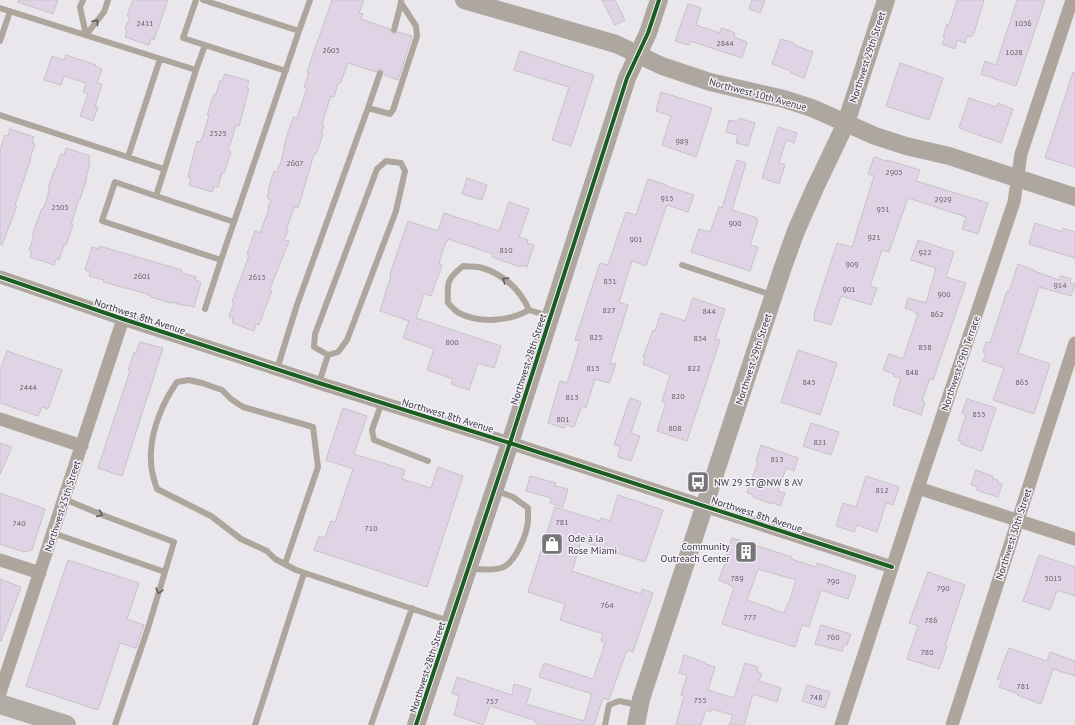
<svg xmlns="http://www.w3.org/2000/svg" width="1075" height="725" font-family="'PT Sans',sans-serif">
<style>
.building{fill:#e0d3e6;stroke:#c6c3c7;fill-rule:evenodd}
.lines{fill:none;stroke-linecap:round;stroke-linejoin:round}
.lane{stroke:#aea69c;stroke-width:6}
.street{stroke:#aea69c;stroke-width:13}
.secondary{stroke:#aea7a0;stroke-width:18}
.primary{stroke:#b2aca7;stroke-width:20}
.cycleway-casing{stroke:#f5f1fb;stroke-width:6}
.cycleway{stroke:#1b5e20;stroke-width:4}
.oneway{stroke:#625e5e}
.labels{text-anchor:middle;stroke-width:3;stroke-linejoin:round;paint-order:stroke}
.number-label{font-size:8px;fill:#635f66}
.street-label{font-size:10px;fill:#39383c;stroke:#f5f1fb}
.poi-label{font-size:10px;fill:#39383c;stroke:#f5f1fb;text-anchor:start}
</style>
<rect width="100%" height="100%" fill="#e9e6ec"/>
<path class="building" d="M19 0H58L53 14 18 2Z
M133 0H168L154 40 151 39 149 45 125 37 127 31 125 30 130 16H127Z
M332 0H364L359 13 363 14 361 19 390 29V32L393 34H396L398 32 412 36 398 80 384 75V72L381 69H377L376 72 348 63 340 84 338 83 334 97 331 96 324 117 322 125 324 126 321 134H323L316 154H314L300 202 298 208 294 207 286 231H288L284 240 289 241 269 291H272L264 311 259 325 256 324 254 331 232 323 233 318 229 316 234 303 232 302 247 261 249 255 247 254 255 231 260 233 269 209 268 208 271 200 267 198 269 191 268 190 274 171 277 172 279 165H280L285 146H284L291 123 294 117 297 118 307 88 304 87 309 73H307L311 60Z
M602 0H615L625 20 615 25Z
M752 0H765L760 13 749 9Z
M957 0H984L974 33 971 37 967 36 965 43 957 40 955 49 942 44 945 37H943L947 24 949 25Z
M1017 0H1045L1016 86 981 74 985 61 996 65Z
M688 4 701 8 696 25 720 33 721 28 728 30 735 33 734 37 747 42 742 58 690 41 689 45 675 41Z
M781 39 794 43V45L813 52 804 78 791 73V71L772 64Z
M520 51 594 75 571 146 552 140 569 87 514 70Z
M66 55 96 65 95 66 102 69 97 83 102 84 95 106 98 107 93 121 80 116 88 94 83 92 86 83 64 76 61 85 44 80 52 56 64 60Z
M900 63 943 78 929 120 886 106Z
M1073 72 1075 73V167L1045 158Z
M225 74 249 81 247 88 249 89 239 126 236 125 228 151 231 152 224 173H222L218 187 214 186 212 192 189 185 191 178 188 177 197 141 200 142 203 136 209 115H207L214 94 216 95 220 80 222 81Z
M661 92 712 108 696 157 662 145 671 116 656 111Z
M969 98 996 107 998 103 1013 109 1001 143 959 128Z
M739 118 755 123 748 146 736 143 738 135 726 132 729 120 738 122Z
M778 127 797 133 794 143 786 140 779 163 785 165 779 184 762 178Z
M10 129 34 137 32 143 35 144 30 158 31 159 15 205 17 206 2 245 0 244V150L5 135 8 136Z
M66 148 90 156 88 162 90 163 86 178H87L80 199H79L71 225H73L66 245H64L59 260 56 259 54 265 30 257 32 251 29 250 34 236 32 235 42 208H44L50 188H48L55 168H56L61 154 64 155Z
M874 157 886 161 887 160 920 170 916 181 988 203 978 234 962 229 966 217 908 198 889 252 882 250 870 286 877 288 871 305 841 296 831 325 814 320 815 315 814 314 837 243 852 247 874 176 868 174Z
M737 160 746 163 732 210 757 218 756 219 758 220 750 245 758 247 750 271 691 252 699 229 710 232 719 207 722 208Z
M467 178 487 185 482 200 462 194Z
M648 179 667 185 666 186 694 195 688 212 667 205 646 266 632 261 619 302 628 305 610 363 616 364 609 383 595 379 586 408 582 406 574 427 565 424 564 428 548 423 560 381 567 383 580 341 575 340 600 263 608 265 626 212 636 215Z
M509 202 529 209 519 237 528 240 527 243 534 245 527 267 521 265 520 267 492 257 493 254 448 239 447 242 446 241 439 263 442 265 431 296 424 294 416 318 501 346 494 368 478 363 469 390 451 384 453 379 427 370 434 349 403 338 409 321 380 311 391 275 390 274 408 221 438 231 444 213 499 231Z
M1035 223 1062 232 1063 228 1075 232V258L1029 244Z
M918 240 954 252 946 277 966 283 933 380 930 378 922 401 925 402 921 415 893 405 895 399H894L901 378 893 376 894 374 883 370 889 354 903 359 918 314 914 312V311L905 308 908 298 926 303 936 268 911 260Z
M99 246 182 270V273L196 277 195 280 201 282 194 307 186 305V306L171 302V303L151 297V296L144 293 103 282 104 280 89 276 90 272 85 270 92 247 98 249Z
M1018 264 1034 270V271L1059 280 1061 276 1071 279 1070 283 1075 284 1071 296 1039 287 1026 328 1018 353 1050 364 1034 414 993 400 1004 368 983 361 986 353 983 352 986 342 990 343 1007 291 1009 292Z
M693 298 725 309 715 339 720 340 687 441 657 431 666 403 662 401 670 375 643 364 645 357H643L653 330 655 331 661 313 685 321Z
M140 342 163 348 122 476 98 468 130 371 128 370 134 352 136 353Z
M798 350 837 363 820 415 781 402Z
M7 351 62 370 48 409 42 407 38 416 0 403V370Z
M630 398 641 402 631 433 640 436 631 461 618 457 620 446 614 445Z
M967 399 996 408 982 451 961 444V441L958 440 966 415 962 413Z
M343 408 367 416 354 454 405 470 402 479 431 488 438 467 463 476 427 587 314 550 319 536 325 538 331 521 335 522 353 469 326 460Z
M811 423 839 432 831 455 803 446Z
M0 443 12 447 0 474Z
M761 445 798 458 794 471 786 468 778 491 785 493 780 506 771 502V504L753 497 754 495 747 493 758 462 756 461Z
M976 470 993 476 992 478 998 480V483L1002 484 998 497 976 490 978 487 971 485Z
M530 476 556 483 555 486 568 489 563 507 550 503 551 498 526 491Z
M866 476 899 487 893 505 886 503 877 532 857 525 854 532 836 526 843 503 856 507Z
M0 493 45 509 32 550 24 552 0 544Z
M618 495 663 510 645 562 581 541 572 571 641 594 642 589 653 593 633 652 627 650 609 700 603 698 594 725H538L533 720 490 706 483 725 454 715 459 696 452 693 457 677 512 695 514 684 531 689 526 704 584 721 592 694 539 677 544 663 593 679 605 643 601 641 603 634 560 620 565 604 528 592 555 507 600 521 601 518 610 521Z
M732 538 792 557 791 559 816 567 817 563 856 576 848 599 821 590 809 627 802 625 795 647 722 624 734 587 719 580 728 555H726ZM758 569 796 580 788 605H787L784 613 747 600Z
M1039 555 1075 567V596L1057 590 1050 610 1023 601Z
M68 560 139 583 127 619 144 625 136 648 120 643 98 710 26 686Z
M928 572 965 585 945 646H947L939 669 907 659 918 626 909 623Z
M0 579 21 587 1 641 0 640Z
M821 625 851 634 847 645H844L842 651 815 644Z
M1009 648 1047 661 1050 652 1075 661V676L1053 669 1041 704 1017 695 1018 694 999 687 1002 680 997 679Z
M684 655 706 663V664L715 667 708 690 734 698 745 663 758 667 757 672 762 674 759 681 781 688 777 702 753 694 744 725H729L733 715 711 709V712L706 710 701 725H676L684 696 681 695 687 675 679 673Z
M807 685 830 692 825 708 802 701Z"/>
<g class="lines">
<path class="lane" d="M83 0 80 7 86 35 104 12 108 0
M196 0 183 38 286 71
M203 0 299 31 234 222
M0 8 196 70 156 196 234 222 221 260 102 221 115 182 156 196
M394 30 401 3
M299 31 310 0
M0 41 10 11
M196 70 205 45
M368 108 380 73
M0 115 164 169
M128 157 160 59
M386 161 401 163 405 171 396 211 347 340 338 352 328 355 314 347 315 334 377 169Z
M682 265 772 295
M205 309 221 260
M529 310C520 289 502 273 479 267 474 266 468 267 463 266 447 279 447 282 448 303 451 306 455 311 459 313 480 324 510 321 529 310L549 316
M277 369 297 305 368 108 390 114 393 110 417 36 416 26 401 3V0
M319 383 328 355
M382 402 372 430 374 440 428 461
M64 499 105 516 174 542 148 628 115 725
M53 533 165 572
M285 564 318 467 313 427 243 407 231 399 222 390 202 383 189 380 177 382C163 402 152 428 151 452 150 465 153 478 157 489L211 516 241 539 267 551 275 559 296 570 449 621
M470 569C480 569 492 571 501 568 515 564 527 534 528 521 528 516 528 512 528 508L513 497 497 491
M255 725 304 573
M371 725 412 608
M605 725 609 705 619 701 638 705"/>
<path class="street" d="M0 277 123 319 319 383 510 443 892 567
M0 419 82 446
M918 488 1075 539
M0 560 40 573
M0 693 123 319
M841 725 918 488 1014 202 1021 154 1072 0
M952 725 1075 343"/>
<path class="secondary" d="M464 0 616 44 662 66 710 82 784 99 812 108 875 136 906 146 949 156 1075 197
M416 725 510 443 627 78 648 33 659 0
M636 725 641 699 782 270 796 231 815 188 846 123 886 0"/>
<path class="primary" d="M0 704 66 725"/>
<g class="cycleway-casing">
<path id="cycleway" d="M0 277 123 319 319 383 510 443 892 567
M416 725 510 443 627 78 648 33 659 0"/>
</g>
<use href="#cycleway" class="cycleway"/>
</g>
<defs><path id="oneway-chevron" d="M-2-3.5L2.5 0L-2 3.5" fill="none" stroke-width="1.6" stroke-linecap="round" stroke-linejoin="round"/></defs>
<g class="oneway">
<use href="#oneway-chevron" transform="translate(96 22) rotate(-51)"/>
<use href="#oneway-chevron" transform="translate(505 280) rotate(-147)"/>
<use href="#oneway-chevron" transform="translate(100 514) rotate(23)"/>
<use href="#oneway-chevron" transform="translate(159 591) rotate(106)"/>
</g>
<defs>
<g id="bus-square" transform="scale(1.15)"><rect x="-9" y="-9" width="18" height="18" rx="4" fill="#77757a" stroke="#f5f1fb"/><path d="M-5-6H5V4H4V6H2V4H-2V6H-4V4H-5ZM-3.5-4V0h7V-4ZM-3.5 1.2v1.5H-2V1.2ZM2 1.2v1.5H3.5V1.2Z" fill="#fff"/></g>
<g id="shop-square" transform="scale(1.15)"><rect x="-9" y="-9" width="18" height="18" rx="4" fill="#77757a" stroke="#f5f1fb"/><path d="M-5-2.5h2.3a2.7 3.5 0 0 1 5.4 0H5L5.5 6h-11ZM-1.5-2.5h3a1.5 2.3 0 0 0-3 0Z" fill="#fff"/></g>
<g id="building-square" transform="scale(1.15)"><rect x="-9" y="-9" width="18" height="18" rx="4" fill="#77757a" stroke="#f5f1fb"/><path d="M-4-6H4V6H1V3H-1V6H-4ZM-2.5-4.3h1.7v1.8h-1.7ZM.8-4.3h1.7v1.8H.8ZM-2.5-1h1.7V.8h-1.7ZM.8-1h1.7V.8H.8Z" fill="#fff"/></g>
</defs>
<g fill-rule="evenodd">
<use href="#bus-square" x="698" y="482"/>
<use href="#shop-square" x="552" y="544"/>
<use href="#building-square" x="746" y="552"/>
</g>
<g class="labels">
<g class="number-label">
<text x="145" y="26">2411</text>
<text x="1023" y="26">1036</text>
<text x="725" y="46">2844</text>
<text x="331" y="53">2603</text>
<text x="1014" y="55">1028</text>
<text x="218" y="136">2525</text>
<text x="682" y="144">989</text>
<text x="295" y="166">2607</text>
<text x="894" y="175">2905</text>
<text x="667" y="201">915</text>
<text x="943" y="202">2929</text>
<text x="60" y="210">2505</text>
<text x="883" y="212">931</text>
<text x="735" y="226">900</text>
<text x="874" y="240">921</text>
<text x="636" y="242">901</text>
<text x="506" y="253">810</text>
<text x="925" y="255">922</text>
<text x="852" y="267">909</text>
<text x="142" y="279">2601</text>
<text x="257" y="280">2613</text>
<text x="610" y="284">831</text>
<text x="1060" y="288">914</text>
<text x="849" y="292">901</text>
<text x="944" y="297">900</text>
<text x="609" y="313">827</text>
<text x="709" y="314">844</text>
<text x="937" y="317">862</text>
<text x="596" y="340">825</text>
<text x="700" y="341">834</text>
<text x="452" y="345">800</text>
<text x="925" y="350">858</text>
<text x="593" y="371">815</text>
<text x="694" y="371">822</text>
<text x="912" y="375">848</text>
<text x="809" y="385">845</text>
<text x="1022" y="385">865</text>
<text x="28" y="390">2444</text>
<text x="678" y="399">820</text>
<text x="572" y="400">813</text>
<text x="979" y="417">855</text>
<text x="563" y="422">801</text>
<text x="675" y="431">808</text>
<text x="820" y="445">821</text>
<text x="777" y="462">813</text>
<text x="882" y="493">812</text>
<text x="562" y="525">781</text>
<text x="19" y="526">740</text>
<text x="371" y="531">710</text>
<text x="737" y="581">789</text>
<text x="1053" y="581">3015</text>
<text x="833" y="584">790</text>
<text x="943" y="591">790</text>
<text x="607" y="608">764</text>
<text x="750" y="620">777</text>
<text x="931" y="623">786</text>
<text x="833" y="640">760</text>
<text x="927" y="655">780</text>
<text x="1023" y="689">781</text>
<text x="816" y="700">748</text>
<text x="700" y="703">755</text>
<text x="492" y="704">757</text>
</g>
<g class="street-label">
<text transform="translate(867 57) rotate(-72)" y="4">Northwest 29th Street</text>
<text transform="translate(758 94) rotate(15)" y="4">Northwest 10th Avenue</text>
<text transform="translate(140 316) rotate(18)" y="4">Northwest 8th Avenue</text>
<text transform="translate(528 359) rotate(-72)" y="4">Northwest 28th Street</text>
<text transform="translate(753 359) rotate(-72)" y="4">Northwest 29th Street</text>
<text transform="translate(960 363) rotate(-71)" y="4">Northwest 29th Terrace</text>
<text transform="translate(448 415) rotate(17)" y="4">Northwest 8th Avenue</text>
<text transform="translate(62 506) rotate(-72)" y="4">Northwest 25th Street</text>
<text transform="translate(757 514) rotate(18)" y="4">Northwest 8th Avenue</text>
<text transform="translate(1013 534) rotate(-72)" y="4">Northwest 30th Street</text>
<text transform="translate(427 667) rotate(-72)" y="4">Northwest 28th Street</text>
</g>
<g class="poi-label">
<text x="714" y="486">NW 29 ST@NW 8 AV</text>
<text x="568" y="542">Ode à la<tspan x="568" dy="12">Rose Miami</tspan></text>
<text x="730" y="550" text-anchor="end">Community<tspan x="730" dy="12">Outreach Center</tspan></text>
</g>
</g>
</svg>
